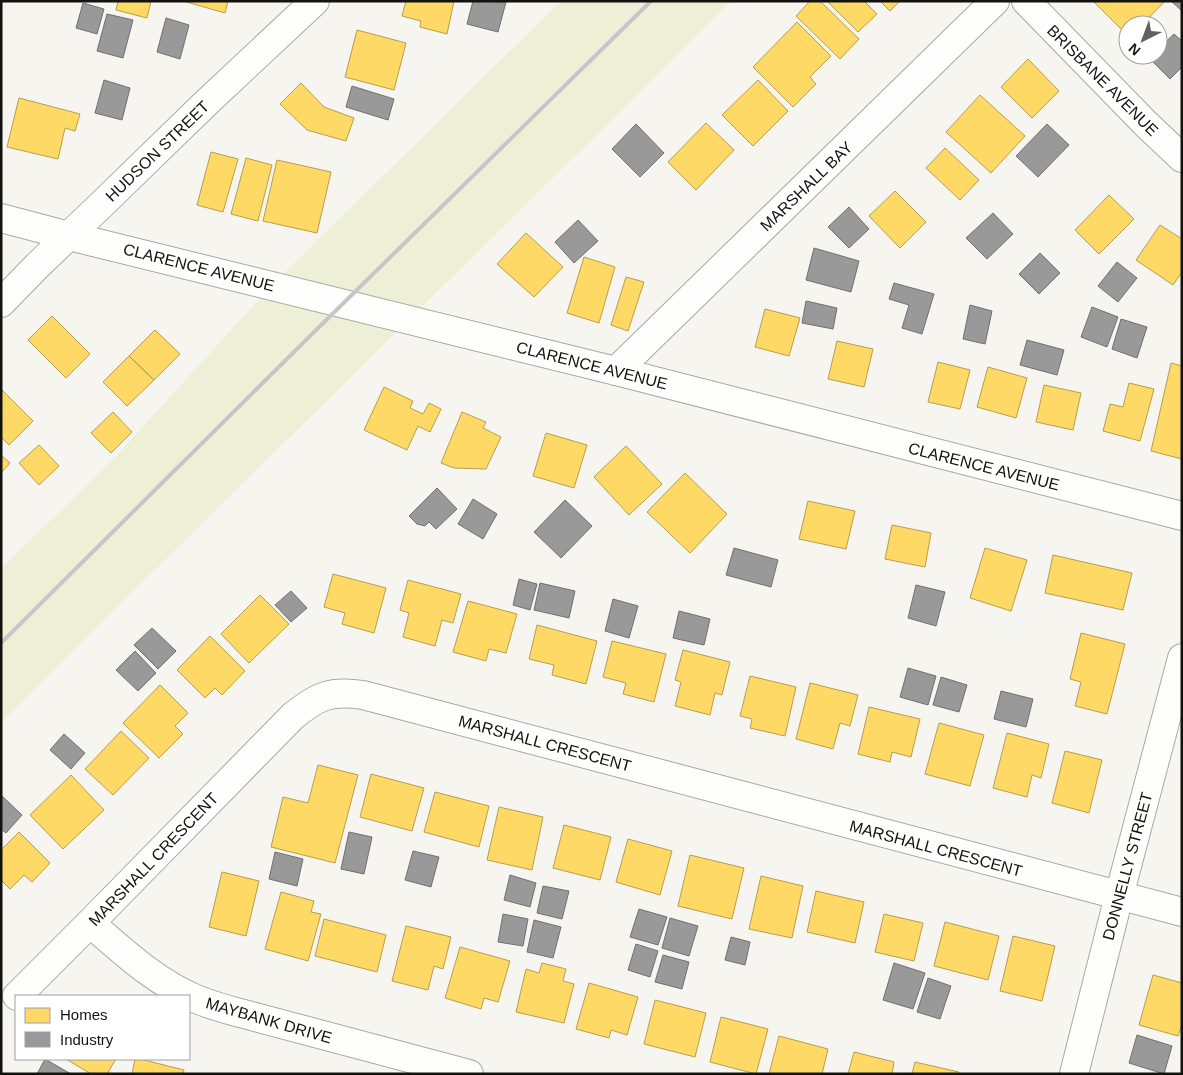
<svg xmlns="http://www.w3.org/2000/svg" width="1183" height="1075" font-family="Arial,sans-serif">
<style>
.green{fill:#edf0d6}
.homes{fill:#ffd966;stroke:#b89d4c}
.industry{fill:#999;stroke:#707070}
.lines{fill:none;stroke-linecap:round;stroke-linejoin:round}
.minor-casing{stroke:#a8a8a4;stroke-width:30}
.tertiary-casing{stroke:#a8a8a4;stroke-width:30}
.minor{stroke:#fefefd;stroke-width:28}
.tertiary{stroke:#fefefd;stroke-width:28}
.rail{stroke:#c6c6c6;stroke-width:4}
.labels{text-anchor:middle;stroke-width:5;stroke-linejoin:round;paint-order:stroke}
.street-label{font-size:16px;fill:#12120f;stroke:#fff}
</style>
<rect width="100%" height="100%" fill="#f6f5f0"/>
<path class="green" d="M561 1H732L1 722V568L106 467 272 285Z"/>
<path class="homes" d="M118 1H151L147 18 116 10Z
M183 1H228L225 13Z
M406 1H454L447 34 420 27 421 21 402 16Z
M810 1H820L859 39 840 59 796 16Z
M827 1H864L877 14 858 32Z
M880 1H900L890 11Z
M1093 1H1163L1164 2 1142 25H1128V36Z
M797 22 831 56 810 77 816 84 793 107 753 67Z
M357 30 406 43 394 90 345 77Z
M1028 59 1059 91 1032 118 1001 87Z
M758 80 788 111 753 146 722 115Z
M301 83 324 107 354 118 346 141 307 130 280 104Z
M980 95 1025 136 991 173 946 132Z
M19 98 80 114 75 131 65 128 58 159 7 147Z
M706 123 734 150 696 190 668 162Z
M945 148 979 180 960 200 926 168Z
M211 152 238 159 223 212 197 205Z
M246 158 272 165 258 221 231 214Z
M277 160 331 172 317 233 263 221Z
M895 191 926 222 900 248 869 216Z
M1109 195 1134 219 1099 254 1075 230Z
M1160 225 1182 239V272L1173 285 1136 260Z
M526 233 563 267 534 297 497 264Z
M584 257 615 267 599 323 567 313Z
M626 277 644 282 628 331 611 325Z
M765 309 800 318 789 356 755 347Z
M52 316 90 354 66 378 28 340Z
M155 330 180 354 154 380 129 356Z
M837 341 873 349 864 387 828 379Z
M129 356 154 380 127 406 103 382Z
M938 362 970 370 960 409 928 402Z
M1171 363 1182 366V459L1151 451Z
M988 367 1027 378 1016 418 977 407Z
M1129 383 1154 389 1140 441 1103 431 1110 404 1123 407Z
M1044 385 1081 393 1073 430 1036 422Z
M384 387 413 401 410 408 423 414 429 403 441 409 430 432 418 426 407 450 364 430Z
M1 389 33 421 9 445 1 437Z
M113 412 132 432 111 453 91 433Z
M462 412 486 422 483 428 501 437 486 469 454 468 441 463Z
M546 433 587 445 574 488 533 476Z
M39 445 59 466 39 485 19 463Z
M626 446 662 484 629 515 594 477Z
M1 455 10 463 1 473Z
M685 473 727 514 690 553 647 512Z
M808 501 855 511 846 549 799 539Z
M892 525 931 533 925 567 885 559Z
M985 548 1027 560 1011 611 970 598Z
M1053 555 1132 573 1123 610 1045 593Z
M333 574 386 588 374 633 342 624 345 613 324 607Z
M408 580 461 594 453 623 442 620 435 646 403 637 409 613 400 610Z
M260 595 289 624 249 663 221 634Z
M468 601 517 614 506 653 489 649 486 661 453 652Z
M537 625 597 641 586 684 552 675 554 665 529 659Z
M1081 633 1125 644 1107 714 1075 706 1081 682 1070 679Z
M210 636 245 671 222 695 215 688 205 698 177 670Z
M612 641 666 654 654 702 623 694 626 683 603 677Z
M683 650 730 662 722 695 715 693 710 715 675 706 681 682 675 680Z
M750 676 796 687 785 736 750 728 752 719 740 716Z
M810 683 858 695 850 726 840 723 833 749 796 739Z
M160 685 188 713 175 726 183 734 159 758 123 723Z
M869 707 920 719 911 757 892 752 890 762 858 754Z
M939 723 984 735 970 786 925 774Z
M121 731 149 758 113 795 85 769Z
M1007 733 1049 744 1041 778 1032 775 1027 797 993 788Z
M1065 751 1102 760 1089 813 1052 803Z
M318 765 358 775 335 863 271 847 283 797 308 803Z
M371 774 424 788 412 831 360 817Z
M71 775 104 810 63 849 30 815Z
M435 792 489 806 479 847 424 832Z
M499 807 543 817 532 870 487 860Z
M564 825 611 837 600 880 553 868Z
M19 832 50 863 32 882 24 875 10 889 1 880V850Z
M628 839 672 851 660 895 616 882Z
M690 855 744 868 732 919 678 906Z
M222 872 259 881 246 936 209 927Z
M761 876 803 886 792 938 749 929Z
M816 891 864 902 855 943 807 932Z
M281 892 314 901 311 912 321 914 308 961 265 949Z
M884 914 923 923 914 961 875 952Z
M324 919 386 935 377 972 315 956Z
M945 922 999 936 988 980 934 966Z
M406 926 451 937 443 969 434 966 428 990 392 981Z
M1013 936 1055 946 1042 1001 1000 991Z
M460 947 510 961 498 1002 484 998 481 1009 445 998Z
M542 963 566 969 563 981 574 984 564 1023 516 1012 526 969 539 973Z
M1153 975 1182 983V1024L1178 1036 1139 1025Z
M589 983 638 997 627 1035 611 1030 609 1038 576 1029Z
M655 1000 706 1013 695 1057 644 1044Z
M721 1017 768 1029 756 1074 710 1062Z
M779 1036 828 1049 822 1074H769Z
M854 1052 894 1062 892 1074H848Z
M66 1059H116L107 1074H91Z
M135 1059H140L184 1070 183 1074H132Z
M915 1062 959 1072 958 1074H912Z"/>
<path class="industry" d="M473 1 506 2 498 32 467 24Z
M1171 1H1182V11Z
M83 3 104 9 97 34 76 28Z
M107 14 133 20 123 58 97 51Z
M166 18 189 25 180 59 157 52Z
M1174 34 1182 41V67L1170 79 1149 58 1152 55H1158V49Z
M104 80 130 88 122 120 95 113Z
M352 86 394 99 388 120 346 107Z
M636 124 664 153 640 177 612 149Z
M1047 124 1069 145 1038 177 1016 156Z
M849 207 869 229 849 248 828 227Z
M993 213 1013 234 987 259 966 238Z
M578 220 598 241 574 263 555 242Z
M814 248 859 261 851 292 806 280Z
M1040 253 1060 273 1039 294 1019 274Z
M1117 262 1137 278 1118 302 1098 286Z
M894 283 934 294 922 334 902 328 909 305 889 299Z
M806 301 837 308 833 329 802 323Z
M970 305 992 311 985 344 963 339Z
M1092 307 1118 317 1107 347 1081 337Z
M1121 319 1147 327 1137 358 1112 349Z
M1027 340 1064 350 1057 375 1020 365Z
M437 488 457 509 436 529 429 522 425 526 417 524 409 516Z
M473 499 497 514 483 539 458 524Z
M565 500 592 526 561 558 534 532Z
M734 548 778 560 771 587 726 575Z
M519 579 537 584 530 610 513 605Z
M540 583 575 591 569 618 534 610Z
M916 585 945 592 936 626 908 618Z
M291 591 307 608 291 622 275 605Z
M613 599 638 606 629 638 605 631Z
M679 611 710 619 704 645 673 638Z
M152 628 176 651 158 669 134 645Z
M135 651 156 673 138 691 116 670Z
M908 668 936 676 928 705 900 697Z
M941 677 967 685 959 712 933 705Z
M1001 691 1033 699 1026 727 994 719Z
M64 734 85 753 71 769 50 750Z
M1 795 22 815 6 833 1 829Z
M349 832 372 837 364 874 341 869Z
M413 851 439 857 431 887 405 880Z
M275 852 303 859 297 886 269 879Z
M510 875 536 883 530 907 504 900Z
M543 886 569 891 562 919 537 913Z
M639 909 667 917 658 945 630 937Z
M503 914 528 919 523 946 498 942Z
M670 918 698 926 689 956 662 948Z
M534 920 561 927 553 958 527 952Z
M731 937 750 942 745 965 725 960Z
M636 944 658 951 650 977 628 970Z
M663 955 689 962 682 989 655 982Z
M894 963 925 973 913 1009 883 1000Z
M928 978 951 986 940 1019 917 1012Z
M1137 1035 1172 1046 1164 1074 1129 1063Z
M45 1059 71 1074H37Z"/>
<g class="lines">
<g class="minor-casing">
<path id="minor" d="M1026 1 1146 124 1182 158
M1 303 38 265 98 208 206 103 315 1
M616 371 995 1
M90 923C123 951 155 982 196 999 211 1005 228 1010 244 1014L469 1074
M17 996 90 923 293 716C318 696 330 690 363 695L1182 912
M1074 1074 1119 896 1182 658"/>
</g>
<g class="tertiary-casing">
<path id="tertiary" d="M1 218 69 236 616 371 1182 516"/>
</g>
<use href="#minor" class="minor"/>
<use href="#tertiary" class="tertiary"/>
<path class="rail" d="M1 643 309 337 651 1"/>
</g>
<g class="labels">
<g class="street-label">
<text transform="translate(1103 80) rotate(45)" y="6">BRISBANE AVENUE</text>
<text transform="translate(157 151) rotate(-44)" y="6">HUDSON STREET</text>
<text transform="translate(806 186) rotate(-44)" y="6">MARSHALL BAY</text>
<text transform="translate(199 267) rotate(14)" y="6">CLARENCE AVENUE</text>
<text transform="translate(592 365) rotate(14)" y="6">CLARENCE AVENUE</text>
<text transform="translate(984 466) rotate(14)" y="6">CLARENCE AVENUE</text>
<text transform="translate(545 743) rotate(15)" y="6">MARSHALL CRESCENT</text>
<text transform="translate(936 848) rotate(15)" y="6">MARSHALL CRESCENT</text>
<text transform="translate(153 859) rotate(-46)" y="6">MARSHALL CRESCENT</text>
<text transform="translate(1127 866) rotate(-75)" y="6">DONNELLY STREET</text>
<text transform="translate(269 1020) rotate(16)" y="6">MAYBANK DRIVE</text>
</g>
</g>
<rect width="1183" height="1075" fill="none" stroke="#12120f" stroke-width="5"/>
<rect x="15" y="995" width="175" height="65" fill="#ffffff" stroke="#a0a09f"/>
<rect x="25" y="1008" width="25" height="15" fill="#ffd966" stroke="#a0a09f"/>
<text x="60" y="1020" font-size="15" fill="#12120f">Homes</text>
<rect x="25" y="1032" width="25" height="15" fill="#999999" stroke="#a0a09f"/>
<text x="60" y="1045" font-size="15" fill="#12120f">Industry</text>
<g transform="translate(1143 40) rotate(222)"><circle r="24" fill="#ffffff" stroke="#a0a09f"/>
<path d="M0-4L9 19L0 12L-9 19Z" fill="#62615e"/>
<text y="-8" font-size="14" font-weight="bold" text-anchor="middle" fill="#12120f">N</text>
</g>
</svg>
